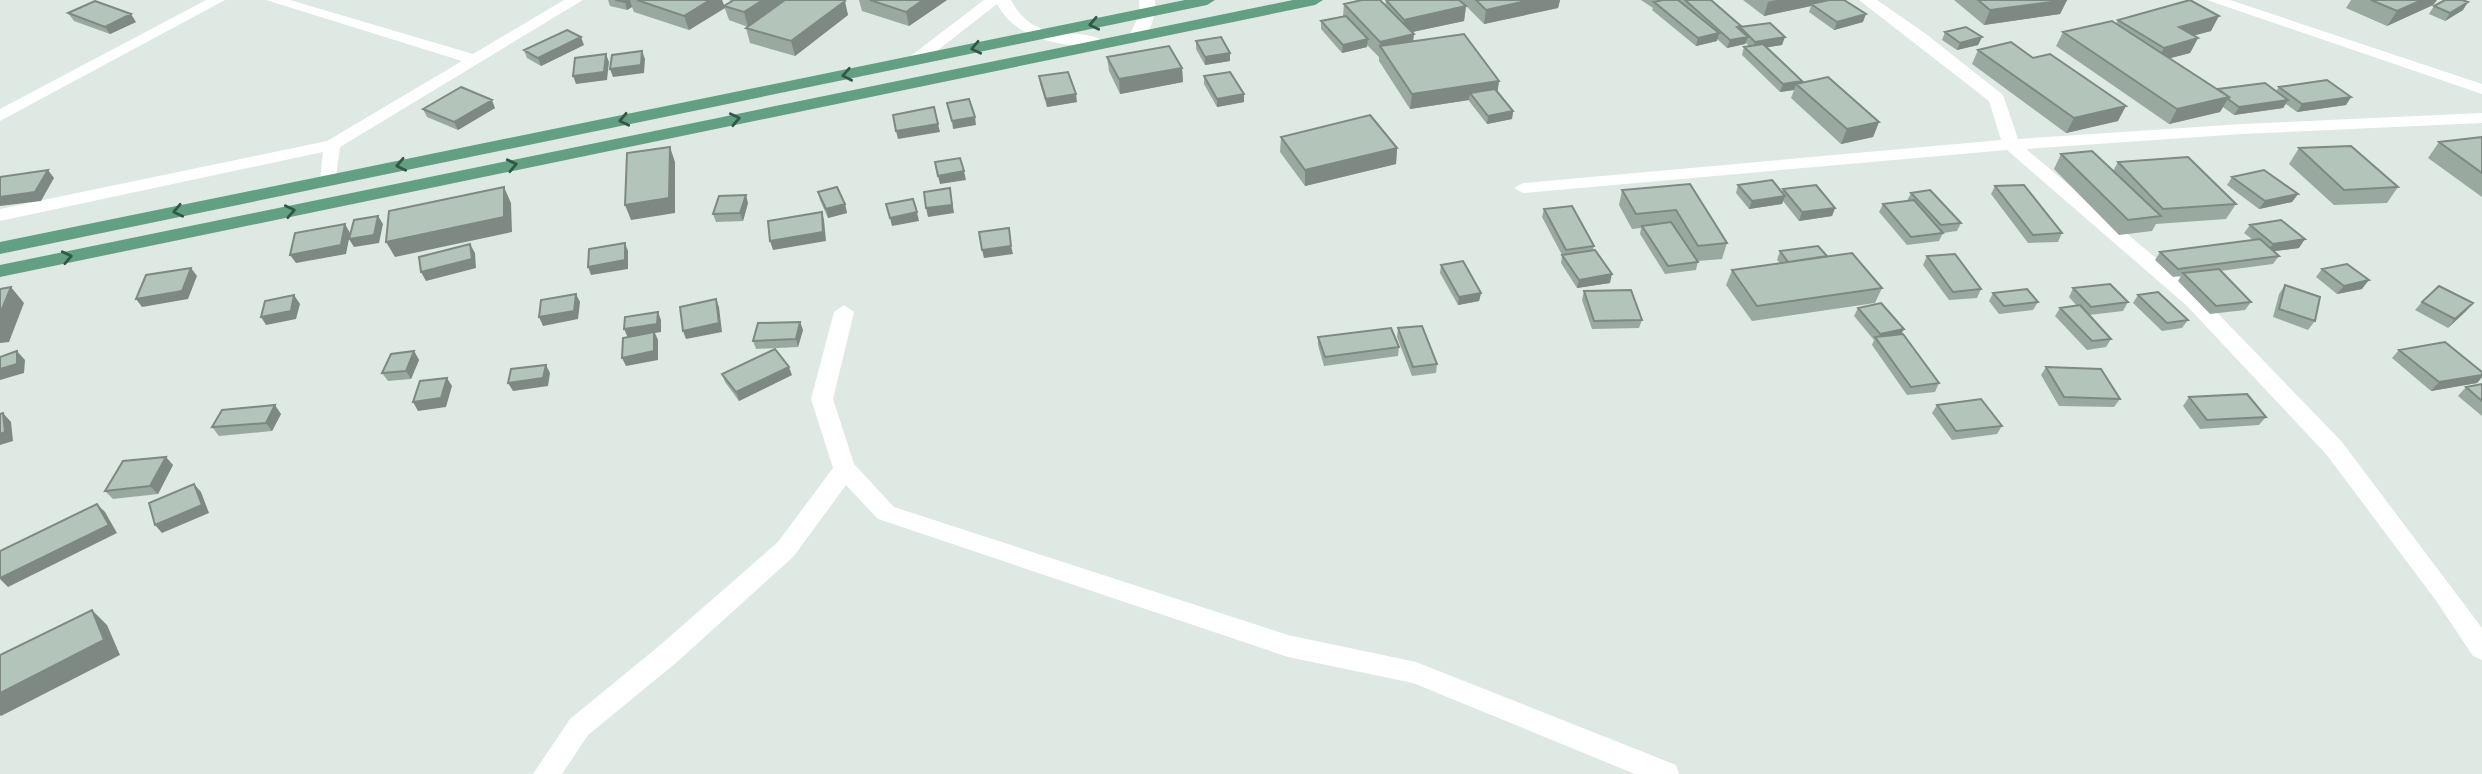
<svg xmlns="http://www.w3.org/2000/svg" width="2482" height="774" font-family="'Exo 2',sans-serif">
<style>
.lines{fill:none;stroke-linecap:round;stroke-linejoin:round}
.street{fill:#fff;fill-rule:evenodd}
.primary{fill:#629f83;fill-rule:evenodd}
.wall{fill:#9aa9a0}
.shaded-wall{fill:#7d8982}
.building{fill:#b3c4ba;stroke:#7d8982;stroke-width:2}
.oneway{stroke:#335747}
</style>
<rect width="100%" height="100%" fill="#dde9e2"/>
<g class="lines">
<path class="street" d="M206 0H225L0 121V109Z
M266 0H290L473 54 564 0H583L340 147 335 184 329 185 320 180 323 152 0 221V209L327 141 462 61Z
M984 0H1011C1037 50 1083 23 1105 43L1097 48C1059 44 1017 41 997 4L920 64H908V58Z
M1139 0H1155C1156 13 1151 37 1137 41L1129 36 1140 13Z
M1859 0H1877L1926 34 2003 95 2018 139 2242 124 2482 113V123L2242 134 2026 149 2200 295 2342 442 2482 628V660L2473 656 2437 602 2326 454 2186 305 2007 150 1523 193 1514 188 1523 183 2001 140 1989 101Z
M2207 0H2230L2482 84V94Z
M844 305 854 312 833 399 854 464 894 507 1288 635 1416 662 1676 765 1679 774H1635L1413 683 1288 657 878 519 846 485 794 556 677 662 588 735 562 774H533L570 719 659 646 778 542 833 468 811 399 834 312Z"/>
<path class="primary" d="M1185 0H1215L1207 5 0 254V242Z
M1293 0H1323L1315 5 0 277V265Z"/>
</g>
<path class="wall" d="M608 0H722L725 8 689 30 634 12 632 7 627 10 610 6Z
M728 0H843L848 15 795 56 750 43 746 28 748 27 729 20 724 6 732 1Z
M859 0H947L909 26 862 11Z
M1386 0H1560L1558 8 1484 24 1466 6 1464 21 1412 32 1414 34 1413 41 1499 81 1497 92 1513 111 1512 119 1487 124 1469 101V100L1410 109 1379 61V57L1367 45V47L1342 53 1321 29V21L1343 16 1344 4 1385 6Z
M1641 0H1711L1741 26 1782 45 1766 47 1802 82 1879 122 1873 137 1841 144 1791 98 1794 90 1780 92 1742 55 1744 47 1749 46 1746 43 1745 44 1727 48 1717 39V41L1696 46 1652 10 1653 8Z
M1743 0H1844L1863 22 1834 30 1809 12 1811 6 1764 16Z
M1954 0H2067L2060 14 1984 25Z
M2351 0H2437L2433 5 2387 26 2346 8Z
M2434 6 2463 10 2445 21 2429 14Z
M68 13 136 22 110 34 74 21Z
M2118 20 2211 31 2193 35 2198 38 2190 53 2170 58 2218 89 2276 91 2279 87 2351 97 2346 105 2297 112 2286 104 2283 108 2234 115 2223 107 2220 112 2169 124 2056 46 2063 32 2116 24Z
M1945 32 1982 37 1978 45 1957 50 1942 40Z
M1196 41 1230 53V61L1205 65 1196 49Z
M584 45 541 66 527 58 524 50Z
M1978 50 2118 121 2066 133 1972 64Z
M1107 57 1182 68 1183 82 1120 94 1109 71Z
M1039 76 1077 102 1047 107 1040 84Z
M1204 76 1244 94V102L1217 107 1204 84Z
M495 108 458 130 427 117 423 109Z
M1281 137 1397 148 1396 164 1305 186 1280 152Z
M2482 137V197L2428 158 2439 142Z
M2299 148 2398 187 2387 203 2334 205 2289 164Z
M2061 154 2113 171 2118 162 2236 204 2226 219 2156 224 2152 231 2119 235 2054 169Z
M2232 177 2298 194 2292 202 2259 209 2227 185Z
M1690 184 1727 243 1722 259 1698 261 1696 270 1665 274 1640 234 1641 228 1632 229 1619 205 1622 190Z
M1738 185 1782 192 1783 189 1835 208 1832 216 1799 221 1783 201 1782 204 1749 209 1736 193Z
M1995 186 2062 233 2058 242 2028 243 1991 194Z
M818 192 845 204 847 213 828 218 820 200Z
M1911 193 1961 223 1957 231 1943 233 1939 241 1907 245 1879 212 1883 204 1907 201Z
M748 203 743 221 716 222 713 214Z
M1544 209 1594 246 1593 250 1610 283 1577 288 1561 263 1562 255 1542 217Z
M2250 225 2299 248 2274 251 2279 256 2273 264 2220 271 2251 302 2245 310 2210 314 2178 281 2181 276 2173 277 2155 260 2160 252 2253 240 2244 233Z
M1780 251 1827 256 1882 288 1875 303 1752 321 1726 285 1732 270 1780 263 1777 260Z
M1927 256 1981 289 1977 298 1949 300 1923 265Z
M1441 265 1481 293 1479 301 1458 305 1440 273Z
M2322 269 2362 289 2337 294 2316 277Z
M2285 285 2315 321 2308 330 2273 317 2279 294Z
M2073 288 2128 302 2123 311 2089 315 2111 339 2106 347 2087 350 2055 316 2060 308 2077 306 2069 297Z
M1584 291 1642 320 1639 328 1592 329 1582 300Z
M1993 293 2038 302 2033 310 1999 314 1989 301Z
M2138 295 2188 320 2182 328 2162 331 2133 303Z
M2422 302 2473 303 2466 311 2448 328 2415 310Z
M1858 308 1902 335 1939 383 1935 392 1907 395 1872 345 1874 340 1854 316Z
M800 322 803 330 798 347 756 349 753 341Z
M1398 328 1437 364 1436 373 1412 376 1397 337Z
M1318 337 1399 347 1398 356 1324 366 1318 345Z
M2399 350 2482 372V377L2477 383 2431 391 2392 358Z
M414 351 419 360 411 379 388 381 382 373Z
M2046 367 2120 399 2114 407 2059 406 2041 375Z
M722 374 792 375 739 401 725 382Z
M2482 384V416L2458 396 2466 387Z
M2189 397 2266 417 2259 425 2200 429 2183 406Z
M1937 405 2002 426 1997 434 1952 440 1932 413Z
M281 414 272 431 219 436 212 427Z
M173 465 158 494 113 499 105 491Z"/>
<path class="shaded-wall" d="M628 0H630L632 7 627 10 625 2Z
M710 0H722L725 8 689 30 684 16Z
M763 0H789L748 27 744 12Z
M923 0H947L909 26 906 12Z
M1531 0H1560L1558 8 1484 24 1486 10Z
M1777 0H1832L1811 4V6L1764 16 1768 2Z
M2067 0 2060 14 1984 25 1990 10Z
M2422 0H2437L2433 5 2387 26 2397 11Z
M845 1 848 15 795 56 791 41Z
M2468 2 2463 10 2445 21 2450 13Z
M1466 6 1464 21 1403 34 1404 20Z
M131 14 136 22 110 34 105 27Z
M1866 14 1863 22 1834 30 1837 22Z
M2219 16 2211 31 2171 42 2179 27Z
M1719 33 1717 41 1696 46 1698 38Z
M1414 34 1412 49 1380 46 1379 57 1380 42Z
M581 37 584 45 541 66 538 58Z
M1748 37 1745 44 1727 48 1730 40Z
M1785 37 1782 45 1752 50 1755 42Z
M1982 37 1978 45 1957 50 1960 43Z
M2198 38 2190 53 2156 62 2164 48Z
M1368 39 1367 47 1342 53 1343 45Z
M642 51 645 59 644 73 613 77 610 69Z
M1230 53V61L1205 65V57Z
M606 54 609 62 607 80 576 84 573 76Z
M1182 68 1183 82 1120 94 1119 79Z
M1499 81 1497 96 1470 93 1469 100 1410 109 1412 94Z
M1802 81 1800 87 1796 84 1794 90 1780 92 1783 84Z
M1076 94 1077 102 1047 107 1046 99Z
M1244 94V102L1217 107V99Z
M2229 97 2220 112 2169 124 2177 109Z
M2351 97 2346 105 2297 112 2302 104Z
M492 100 495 108 458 130 454 122Z
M2288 100 2283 108 2234 115 2239 107Z
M2126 106 2118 121 2066 133 2074 118Z
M1513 111 1512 119 1487 124 1488 116Z
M975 117 976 125 953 129 952 121Z
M1879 122 1873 137 1841 144 1847 129Z
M938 124 940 132 898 139 896 131Z
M670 147 675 162V213L631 220 625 205Z
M1397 148 1396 164 1305 186V170Z
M48 170 54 178 41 201 0 206V197Z
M964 171 966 180 940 184 938 176Z
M504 187 511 203 512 232 395 257 386 242Z
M950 188 954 213 928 217 926 208Z
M2298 194 2292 202 2259 209 2265 201Z
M746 195 748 203 743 221 740 213Z
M1785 196 1782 204 1749 209 1752 201Z
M845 204 847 213 828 218 826 209Z
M1835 208 1832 216 1799 221 1802 212Z
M822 212 824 220 826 241 773 250 770 241Z
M917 212 919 221 892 226 890 218Z
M378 216 383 224 379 243 354 247 349 239 346 254 296 263 290 255 345 224 350 233Z
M2305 239 2299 248 2267 252 2273 244Z
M625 243 628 251V269L591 275 588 267Z
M470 244 475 253 476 268 426 281 421 272Z
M1011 246 1013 254 984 258 982 250Z
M191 268 197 276 188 299 142 307 136 299Z
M1612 274 1610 283 1577 288 1579 280Z
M2369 280 2362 289 2337 294 2344 286Z
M11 287 24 303 9 342 0 343V314Z
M1481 293 1479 301 1458 305 1459 297Z
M576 294 580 302 578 319 543 326 539 317Z
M294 295 300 304 296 319 266 325 261 317Z
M716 299 719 307 722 332 686 339 683 331Z
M2473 303 2466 311 2448 328 2455 319Z
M658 312 661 320V332L655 333 658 340V360L626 366 622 358 628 338 624 329Z
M800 322 803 330 798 347 796 339Z
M1904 329 1900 337 1878 340 1880 334Z
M17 351 25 360 24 373 0 380V369Z
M414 351 419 360 411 379 406 371Z
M546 365 550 373 548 386 513 391 508 383Z
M789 367 792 375 739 401 736 392Z
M2482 375V377L2477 383 2431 391 2439 382Z
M447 378 452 386 446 407 418 411 413 402Z
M275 405 281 414 272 431 266 423Z
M3 413 11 422 13 441 0 445V434Z
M166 457 173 465 158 494 150 486Z
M194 484 201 492 209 513 162 533 155 525Z
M97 504 105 512 117 533 8 587 0 579Z
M92 610 107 625 120 655 1 716 0 715V693Z"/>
<path class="building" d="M615 0H628L625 2Z
M637 0H710L684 16Z
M734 0H763L744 12 724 6Z
M785 0H843L845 1 791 41 746 28Z
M870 0H923L906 12Z
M1362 0H1380L1414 34 1380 42 1344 4Z
M1386 0H1459L1466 6 1404 20Z
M1476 0H1531L1486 10Z
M1663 0H1678L1719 33 1698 38 1654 2Z
M1685 0H1711L1741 26 1737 27 1748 37 1730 40Z
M1829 0H1844L1866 14 1837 22 1811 4Z
M1978 0H2067L1990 10Z
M2190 0 2219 16 2179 27 2198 38 2164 48 2118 20Z
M2371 0H2422L2397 11Z
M2445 0H2462L2468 2 2450 13 2434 6Z
M95 1 131 14 105 27 68 13Z
M1346 16 1368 39 1343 45 1321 21Z
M2112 21 2229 97 2177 109 2063 32Z
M1770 23 1785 37 1755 42 1740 27Z
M1966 27 1982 37 1960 43 1945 32Z
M567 30 581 37 538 58 524 50Z
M1464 34 1499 81 1412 94 1380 46Z
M1221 37 1230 53 1205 57 1196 41Z
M2011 42 2033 58 2050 54 2126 106 2074 118 1978 50Z
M1763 44 1802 81 1783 84 1744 47Z
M1169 46 1182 68 1119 79 1107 57Z
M642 51 641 65 610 69 612 55Z
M606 54 604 72 573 76 575 58Z
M1068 72 1076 94 1046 99 1039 76Z
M1230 72 1244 94 1217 99 1204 76Z
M1828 77 1879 122 1847 129 1796 84Z
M2327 80 2351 97 2302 104 2279 87Z
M2265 83 2288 100 2239 107 2228 99 2229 97 2218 89Z
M461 87 492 100 454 122 423 109Z
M1495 89 1513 111 1488 116 1470 93Z
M969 99 975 117 952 121 947 103Z
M934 107 938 124 896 131 893 115Z
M1370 115 1397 148 1305 170 1281 137Z
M2482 137V173L2439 142Z
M2351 146 2398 187 2344 190 2299 148Z
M670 147 669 198 625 205 627 153Z
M2092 151 2161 216 2128 220 2061 154Z
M2188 157 2236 204 2163 209 2118 162Z
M960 158 964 171 938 176 935 162Z
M48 170 35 192 0 197V177Z
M2264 170 2298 194 2265 201 2232 177Z
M1772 180 1785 196 1752 201 1738 185Z
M1690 184 1727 243 1698 246 1676 210 1636 214 1622 190Z
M1816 185 1835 208 1802 212 1783 189Z
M2024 185 2062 233 2033 235 1995 186Z
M504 187V217L386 242 389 211Z
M837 187 845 204 826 209 818 192Z
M950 188 952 205 926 208 924 192Z
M1930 190 1961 223 1941 225 1911 193Z
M746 195 740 213 713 214 719 196Z
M913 199 917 212 890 218 886 204Z
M1914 200 1943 233 1911 237 1883 204Z
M1572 206 1594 246 1566 250 1544 209Z
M822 212 823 232 770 241 768 221Z
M378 216 374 235 349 239 354 220Z
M2281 220 2305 239 2273 244 2250 225Z
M1671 222 1698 262 1668 266 1642 226Z
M345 224 341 245 290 255 295 233Z
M1009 228 1011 246 982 250 979 232Z
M2260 239 2279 256 2178 269 2160 252Z
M625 243V260L588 267 589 249Z
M470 244 472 259 421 272 419 257Z
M1818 246 1827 256 1788 262 1780 251Z
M1595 250 1612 274 1579 280 1562 255Z
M1852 253 1882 288 1757 306 1732 270Z
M1955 254 1981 289 1953 292 1927 256Z
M1463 261 1481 293 1459 297 1441 265Z
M2347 264 2369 280 2344 286 2322 269Z
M191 268 182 291 136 299 146 275Z
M2219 269 2251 302 2216 306 2183 273Z
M2110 284 2128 302 2091 307 2073 288Z
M2285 285 2320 297 2315 321 2279 309Z
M2439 286 2473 303 2455 319 2422 302Z
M11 287 0 314V289Z
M2027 289 2038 302 2004 306 1993 293Z
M1631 290 1642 320 1594 321 1584 291Z
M2158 292 2188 320 2167 323 2138 295Z
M576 294 574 311 539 317 541 300Z
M294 295 291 311 261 317 265 301Z
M716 299 719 323 683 331 680 307Z
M1881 303 1904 329 1880 334 1858 308Z
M2080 305 2111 339 2092 341 2060 308Z
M658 312 657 324 624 329 625 317Z
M800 322 796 339 753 341 758 323Z
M1422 326 1437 364 1413 367 1398 328Z
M1391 328 1399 347 1325 357 1318 337Z
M654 332V351L622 358 623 338Z
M1903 334 1939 383 1911 387 1875 337Z
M2445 342 2482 372V375L2439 382 2399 350Z
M775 349 789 367 736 392 722 374Z
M17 351V364L0 369V357Z
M414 351 406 371 382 373 391 354Z
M546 365 543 378 508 383 511 369Z
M2046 367 2101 369 2120 399 2064 397Z
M447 378 441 398 413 402 420 381Z
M2482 384V401L2466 387Z
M2247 394 2266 417 2207 420 2189 397Z
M1981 399 2002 426 1956 431 1937 405Z
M275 405 266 423 212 427 222 410Z
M3 413 5 432 0 434V414Z
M166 457 150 486 105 491 123 461Z
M194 484 202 505 155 525 149 503Z
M97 504 109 525 0 578V551Z
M92 610 104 640 0 693V655Z"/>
<defs><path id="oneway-chevron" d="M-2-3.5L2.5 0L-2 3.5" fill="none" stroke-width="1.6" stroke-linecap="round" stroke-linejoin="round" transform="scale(1.75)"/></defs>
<g class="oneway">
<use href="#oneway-chevron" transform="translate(1094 24) rotate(168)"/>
<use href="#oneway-chevron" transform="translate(976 48) rotate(168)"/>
<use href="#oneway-chevron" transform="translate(847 75) rotate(169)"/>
<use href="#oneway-chevron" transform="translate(735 119) rotate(-12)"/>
<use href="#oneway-chevron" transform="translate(624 120) rotate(168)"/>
<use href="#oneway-chevron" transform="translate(401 165) rotate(168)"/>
<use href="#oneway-chevron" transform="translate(512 165) rotate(-12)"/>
<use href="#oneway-chevron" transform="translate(178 211) rotate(168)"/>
<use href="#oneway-chevron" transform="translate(290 211) rotate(-12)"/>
<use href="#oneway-chevron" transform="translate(67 257) rotate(-12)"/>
</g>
</svg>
